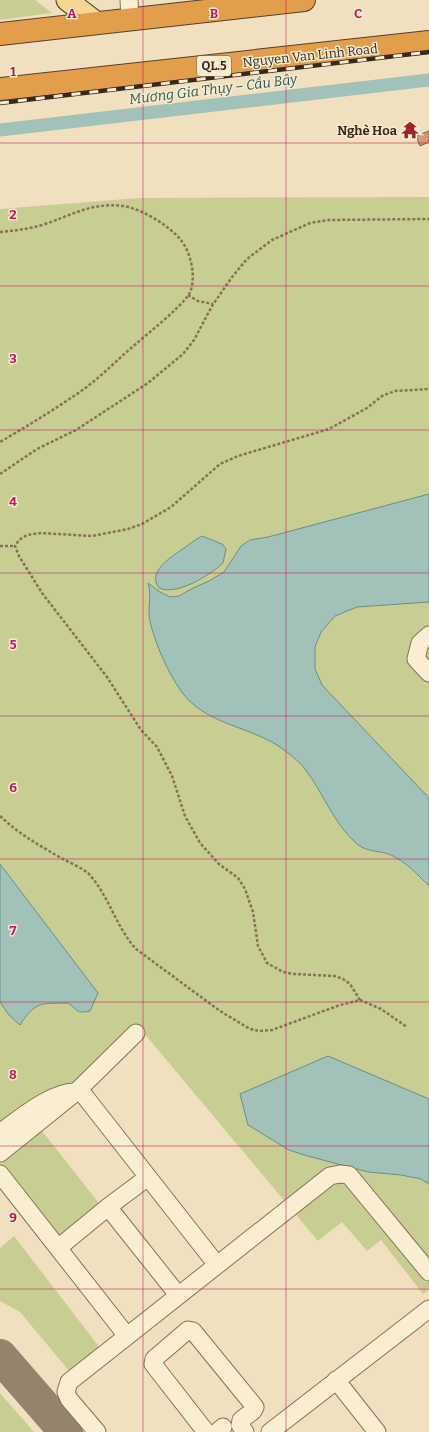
<svg xmlns="http://www.w3.org/2000/svg" width="429" height="1432" font-family="Bitter,serif">
<style>
.green{fill:#c8ce93}
.water{fill:#a2c1b8;stroke:#698f85}
.lines{fill:none;stroke-linecap:round;stroke-linejoin:round}
.canal{stroke:#a2c1b8;stroke-width:13}
.taxiway{stroke:#94846e;stroke-width:34}
.building{fill:#cf9873;stroke:#89593c}
.minor-casing{stroke:#897157;stroke-width:19}
.major-casing{stroke:#563f2b;stroke-width:23}
.highway-casing{stroke:#563f2b;stroke-width:24}
.path{stroke:#897157;stroke-width:2.5;stroke-dasharray:3 2;stroke-linecap:butt}
.minor{stroke:#faeed2;stroke-width:17}
.major{stroke:#f5d594;stroke-width:21}
.highway{stroke:#e39e4b;stroke-width:22}
.rail-casing{stroke:#38291c;stroke-width:4.5}
.rail{stroke:#f7ebcf;stroke-width:3;stroke-dasharray:9;stroke-linecap:butt}
.grid{fill:none;stroke:#c2185b;stroke-width:1;stroke-opacity:0.55}
.labels{text-anchor:middle;stroke-width:3;stroke-linejoin:round;paint-order:stroke}
.shield{fill:#f7ebcf;stroke:#716352;stroke-width:1}
.shield-label{font-size:12px;font-weight:bold;fill:#38291c}
.street-label{font-size:13px;fill:#38291c;stroke:#f7ebcf}
.poi-label{font-size:13px;font-weight:bold;fill:#38291c;stroke:#f7ebcf;text-anchor:end}
.water-label{font-size:14px;font-style:italic;fill:#2a5855;stroke:#f7ebcf}
.grid-label{font-size:13px;text-anchor:middle;font-weight:bold;fill:#c2185b;stroke:#f7ebcf;stroke-width:3;stroke-linejoin:round;paint-order:stroke}
</style>
<rect width="100%" height="100%" fill="#f0e0bf"/>
<path class="green" d="M0 0H35L52 13 0 20Z
M429 197V1289L423 1294 381 1240 367 1251 342 1222 318 1241 138 1026 73 1088 0 1126V209L139 198Z
M39 1127 102 1207 61 1240 0 1163V1159Z
M14 1236 100 1348 70 1372 20 1312 0 1301V1248Z
M0 1393 34 1432H0Z"/>
<path class="water" d="M429 494V602L357 607 335 616 321 632 315 647V669L322 685 429 798V886C417 874 406 862 391 855 380 850 368 853 357 844 333 823 324 794 305 769 299 761 288 753 280 747 249 726 204 724 181 691 167 671 156 645 150 622 147 608 152 596 148 583L160 592 170 597 179 596 193 588 209 581 224 572 241 546 250 540 268 537Z
M202 536 222 544 226 549 223 563C210 575 177 596 159 588 147 572 170 558 181 550 189 545 194 540 202 536Z
M0 864 98 993 90 1011C76 1014 78 1010 68 1003 41 1004 36 1000 20 1025L9 1015 0 1002Z
M328 1056 429 1099V1184L421 1179 401 1175 368 1172 304 1155 289 1150 248 1125 240 1094Z"/>
<g class="lines">
<path class="canal" d="M0 130 429 80"/>
<path class="taxiway" d="M0 1356 66 1432"/>
</g>
<path class="building" d="M429 131V142L420 146 416 136Z"/>
<g class="lines">
<g class="minor-casing">
<path id="minor" d="M129 0 130 19
M429 635 420 643 416 659 429 673
M0 1133C17 1120 62 1083 83 1094L148 1177
M0 1153 76 1092 136 1033
M0 1174 127 1336
M58 1248 108 1207
M178 1295 108 1207 148 1177 217 1265
M336 1380 377 1432
M97 1432 69 1399 66 1392 69 1382 330 1176 340 1174 349 1175 429 1272
M206 1432 153 1364 154 1359 188 1330 193 1331 255 1407 253 1411 241 1420 240 1425 245 1432
M217 1432 223 1427
M270 1432 429 1309"/>
</g>
<g class="major-casing">
<path id="major" d="M67 0 97 23"/>
</g>
<g class="highway-casing">
<path id="highway" d="M0 34 304 0
M0 89 429 42"/>
</g>
<path class="path" d="M0 232C14 231 28 229 42 225 71 216 90 202 123 206 142 209 168 225 180 239 191 251 198 281 188 296 177 310 151 331 137 343 119 358 103 375 84 389 57 408 29 425 0 442
M188 295 198 301 213 304
M0 474 37 449 76 430 148 383 183 354 194 340 212 306 232 277 247 259 272 240 310 223 328 220 429 219
M0 546H15
M0 816C19 834 40 846 63 859 71 863 82 868 89 874 109 896 116 927 136 949L220 1011 250 1029 259 1031 272 1030 340 1005 360 1000 350 984 343 979 335 976 294 974 283 972 267 963 258 946 253 912 245 889 238 878 219 864 200 843 185 816 172 776 157 747 141 730 107 677 42 593 19 556 15 546 19 540 27 535 41 533 92 536 128 529 142 524 171 507 220 464 238 456 329 429 367 408 382 396 395 391 429 389
M360 1000 381 1009 407 1027"/>
<use href="#minor" class="minor"/>
<use href="#major" class="major"/>
<use href="#highway" class="highway"/>
<g class="rail-casing">
<path id="rail" d="M0 103 429 52"/>
</g>
<use href="#rail" class="rail"/>
</g>
<path class="grid" d="M143 0V1432M286 0V1432M0 143H429M0 286H429M0 430H429M0 573H429M0 716H429M0 859H429M0 1002H429M0 1146H429M0 1289H429"/>
<defs>
<g id="temple-bare" transform="scale(1.38)"><path d="M0-6L5-2H3V0L6.5 2.5H4V6H1.5V3h-3V6H-4V2.5H-6.5L-3 0V-2H-5Z" fill="#9a2427" stroke="#f7ebcf" stroke-width="2.5" paint-order="stroke"/></g>
</defs>
<g fill-rule="evenodd">
<use href="#temple-bare" x="410" y="130"/>
</g>
<g class="labels">
<rect class="shield" x="197" y="56" width="34" height="20" rx="3"/>
<g class="shield-label">
<text x="214" y="70">QL.5</text>
</g>
<g class="street-label">
<text transform="translate(310 55) rotate(-6)" y="5">Nguyen Van Linh Road</text>
</g>
<g class="poi-label">
<text x="397" y="135">Nghè Hoa</text>
</g>
<g class="water-label">
<text transform="translate(213 89) rotate(-7)" y="5">Mương Gia Thụy – Cầu Bây</text>
</g>
</g>
<g class="grid-label">
<text x="72" y="18">A</text>
<text x="214" y="18">B</text>
<text x="358" y="18">C</text>
<text x="13" y="76">1</text>
<text x="13" y="219">2</text>
<text x="13" y="363">3</text>
<text x="13" y="506">4</text>
<text x="13" y="649">5</text>
<text x="13" y="792">6</text>
<text x="13" y="935">7</text>
<text x="13" y="1079">8</text>
<text x="13" y="1222">9</text>
</g>
</svg>
